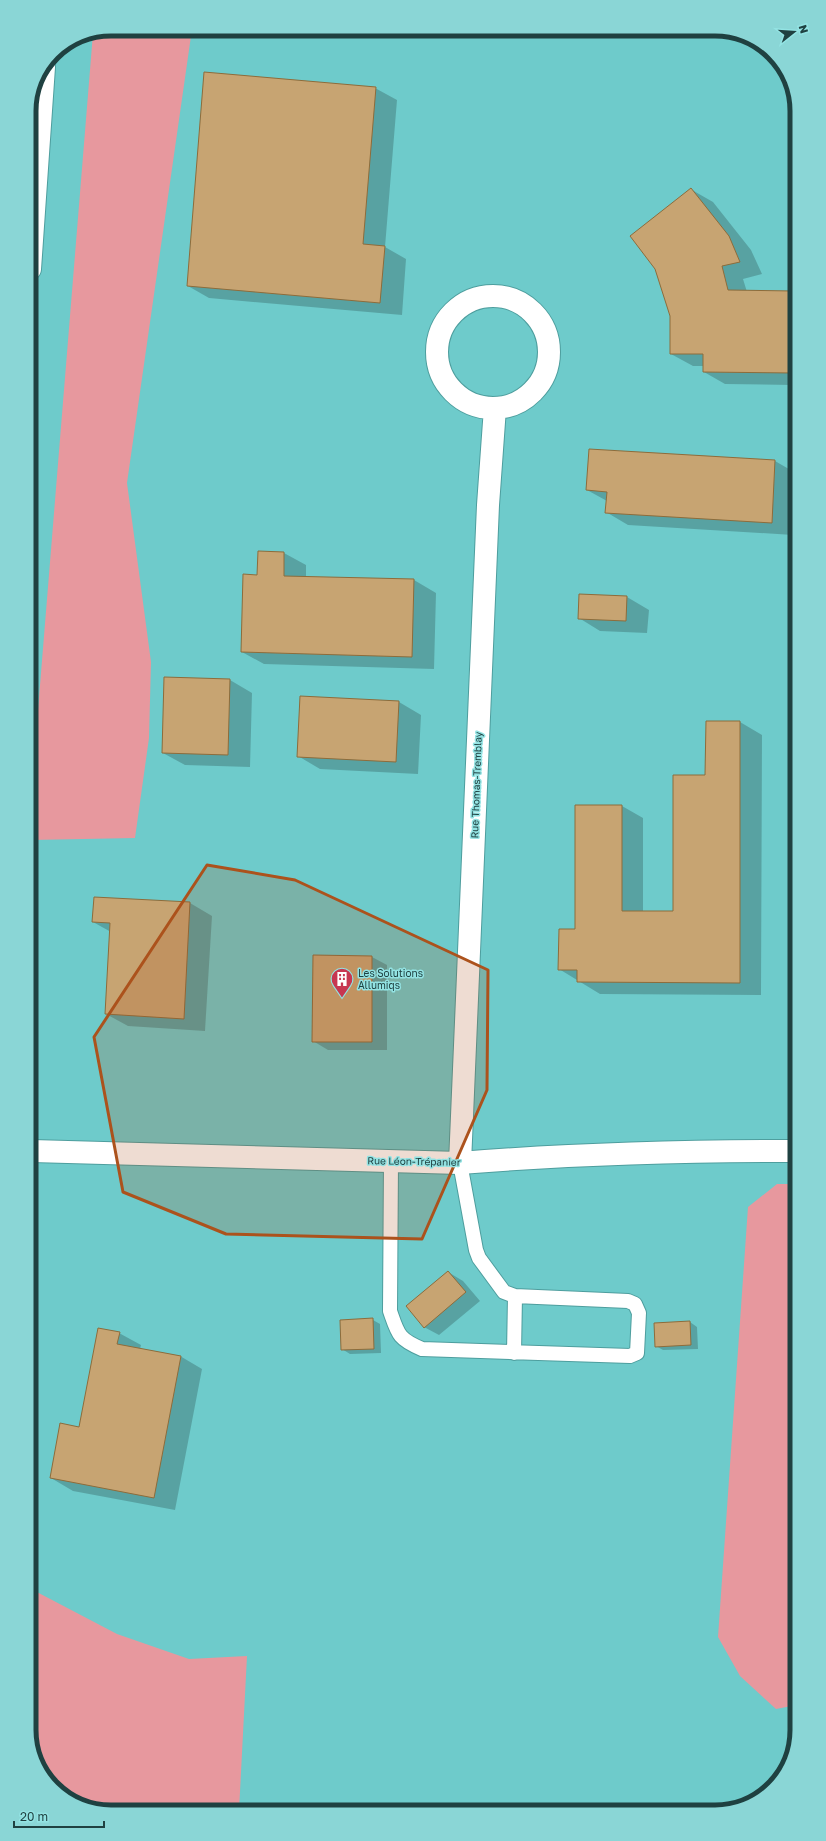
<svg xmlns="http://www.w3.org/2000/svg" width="826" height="1841" font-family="'Golos Text',sans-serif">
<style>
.built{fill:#6ecbcb}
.green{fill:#e7989e}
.shadow{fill:#0003}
.building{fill:#c7a472;stroke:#8d6c3b}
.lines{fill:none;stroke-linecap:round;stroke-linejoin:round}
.lane-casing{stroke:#4e9e9e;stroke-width:16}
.street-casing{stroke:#4e9e9e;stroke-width:24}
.secondary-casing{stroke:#4e9e9e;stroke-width:24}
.lane{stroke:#fff;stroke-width:14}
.street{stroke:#fff;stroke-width:22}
.secondary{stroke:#fff;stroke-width:22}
.marked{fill:#ac521c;fill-opacity:0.2;stroke:#ac521c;stroke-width:3;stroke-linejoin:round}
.labels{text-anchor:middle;stroke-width:3;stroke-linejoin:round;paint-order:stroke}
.street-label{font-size:10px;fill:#1f4141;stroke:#93e3e3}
.poi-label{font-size:10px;fill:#1f4141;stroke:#93e3e3;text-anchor:start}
.rim{fill:none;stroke:#1f4141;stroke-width:5}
</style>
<rect width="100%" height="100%" fill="#86d6d6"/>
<path class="built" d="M111 29H720L765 46 793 85 797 1730 783 1776 741 1808 106 1812 61 1795 33 1756 30 269 44 67 53 53 80 35Z"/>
<path class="green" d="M111 29H192L127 483 151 662 149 738 135 838 31 840V796L93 33Z
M777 1184H796L797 1705 776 1709 740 1676 718 1637 748 1207Z
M33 1590 117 1634 189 1659 247 1656 239 1811 106 1812 61 1795 33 1756Z"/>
<path class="shadow" d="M375 88 397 100 385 247 406 259 402 315 209 298 188 286Z
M692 190 713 202 751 250 762 274 743 279 747 292H793V385L725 384 704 372V366H693L671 354Z
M775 461 794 472 793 535 628 525 606 512 607 501 587 490Z
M259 552 284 553 306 565V577L414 580 436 593 434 669 264 664 242 652 258 576Z
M627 597 649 610 647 633 600 631 579 618Z
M165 678 230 680 252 693 250 767 185 765 163 753Z
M399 702 421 715 418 774 320 769 298 756Z
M707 722H740L762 735 761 995 600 994 559 969 576 930 622 806 643 818V912H674L706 776Z
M95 898 190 903 212 916 205 1031 128 1026 106 1014 111 932 93 922Z
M314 956 372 957 387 965V1050H328L313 1041Z
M448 1272 463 1281 480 1301 439 1335 424 1327Z
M373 1320 380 1324 381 1353 350 1354 342 1349Z
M690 1322 697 1327 698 1349 663 1350 656 1346 655 1324Z
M119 1333 141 1345 140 1349 180 1356 202 1369 175 1510 73 1491 51 1478 80 1428Z"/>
<path class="building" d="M204 72 376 87 363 244 385 246 380 303 187 286Z
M691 188 729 236 740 262 722 266 728 290 793 291V373L703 372V354H670V316L655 269 630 236Z
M589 449 775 460 772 523 605 513 607 492 586 490Z
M258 551 284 552V576L414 579 412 657 241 652 243 574 257 575Z
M579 594 627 596 626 621 578 619Z
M164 677 230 679 228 755 162 753Z
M300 696 399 701 396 762 297 757Z
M706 721H740V983L577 982V970H558L559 929H575V805H622V911H673V775H705Z
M94 897 190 902 184 1019 105 1014 110 923 92 922Z
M313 955 372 956V1042H312Z
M448 1271 466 1292 424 1328 406 1306Z
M373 1318 374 1349 341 1350 340 1320Z
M690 1321 691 1345 655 1347 654 1323Z
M98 1328 120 1332 117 1344 181 1356 154 1498 50 1478 60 1423 79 1427Z"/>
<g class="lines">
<g class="lane-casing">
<path id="lane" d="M391 1161 390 1311C398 1334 398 1339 422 1349L630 1356 637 1353 639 1313 635 1304 628 1301 515 1296 504 1292 479 1258 476 1250 460 1163
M514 1353 515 1296"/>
</g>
<g class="street-casing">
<path id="street" d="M437 352a56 56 0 1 1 112 0a56 56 0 1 1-112 0Z
M32 1151 460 1163C572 1154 684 1151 795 1151
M460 1163 488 505 495 408"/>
</g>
<g class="secondary-casing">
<path id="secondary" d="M30 269 44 67"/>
</g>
<use href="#lane" class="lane"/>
<use href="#street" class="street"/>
<use href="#secondary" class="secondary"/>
</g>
<path class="marked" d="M207 865 295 880 488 970 487 1090 422 1239 226 1234 123 1192 94 1037Z"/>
<defs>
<g id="building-pin" transform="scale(1.15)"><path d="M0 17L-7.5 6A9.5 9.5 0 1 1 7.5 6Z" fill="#c73751" stroke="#93e3e3"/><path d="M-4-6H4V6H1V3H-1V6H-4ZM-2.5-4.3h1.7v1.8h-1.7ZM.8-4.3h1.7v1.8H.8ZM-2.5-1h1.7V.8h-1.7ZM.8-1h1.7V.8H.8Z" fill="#fff"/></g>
</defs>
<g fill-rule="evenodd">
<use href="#building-pin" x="342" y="979"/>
</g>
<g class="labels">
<g class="street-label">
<text transform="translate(476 785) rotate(-88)" y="4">Rue Thomas-Tremblay</text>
<text transform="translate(414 1161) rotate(1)" y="4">Rue Léon-Trépanier</text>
</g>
<g class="poi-label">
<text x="358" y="977">Les Solutions<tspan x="358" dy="12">Allumiqs</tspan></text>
</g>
</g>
<path d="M0 0H826V1841H0ZM111 36H715A75 75 0 0 1 790 111V1730A75 75 0 0 1 715 1805H111A75 75 0 0 1 36 1730V111A75 75 0 0 1 111 36Z" fill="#8ad6d6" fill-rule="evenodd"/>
<path class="rim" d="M111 36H715A75 75 0 0 1 790 111V1730A75 75 0 0 1 715 1805H111A75 75 0 0 1 36 1730V111A75 75 0 0 1 111 36Z"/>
<g transform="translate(794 32) rotate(73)" stroke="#93e3e3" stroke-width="3" paint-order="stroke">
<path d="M0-3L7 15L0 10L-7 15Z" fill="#1f4141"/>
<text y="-6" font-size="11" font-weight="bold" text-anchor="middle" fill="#1f4141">N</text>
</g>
<path d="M14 1821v6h90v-6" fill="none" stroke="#1f4141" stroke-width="2"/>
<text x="20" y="1821" font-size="12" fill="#1f4141" stroke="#93e3e3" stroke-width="3" paint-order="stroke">20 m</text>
</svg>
